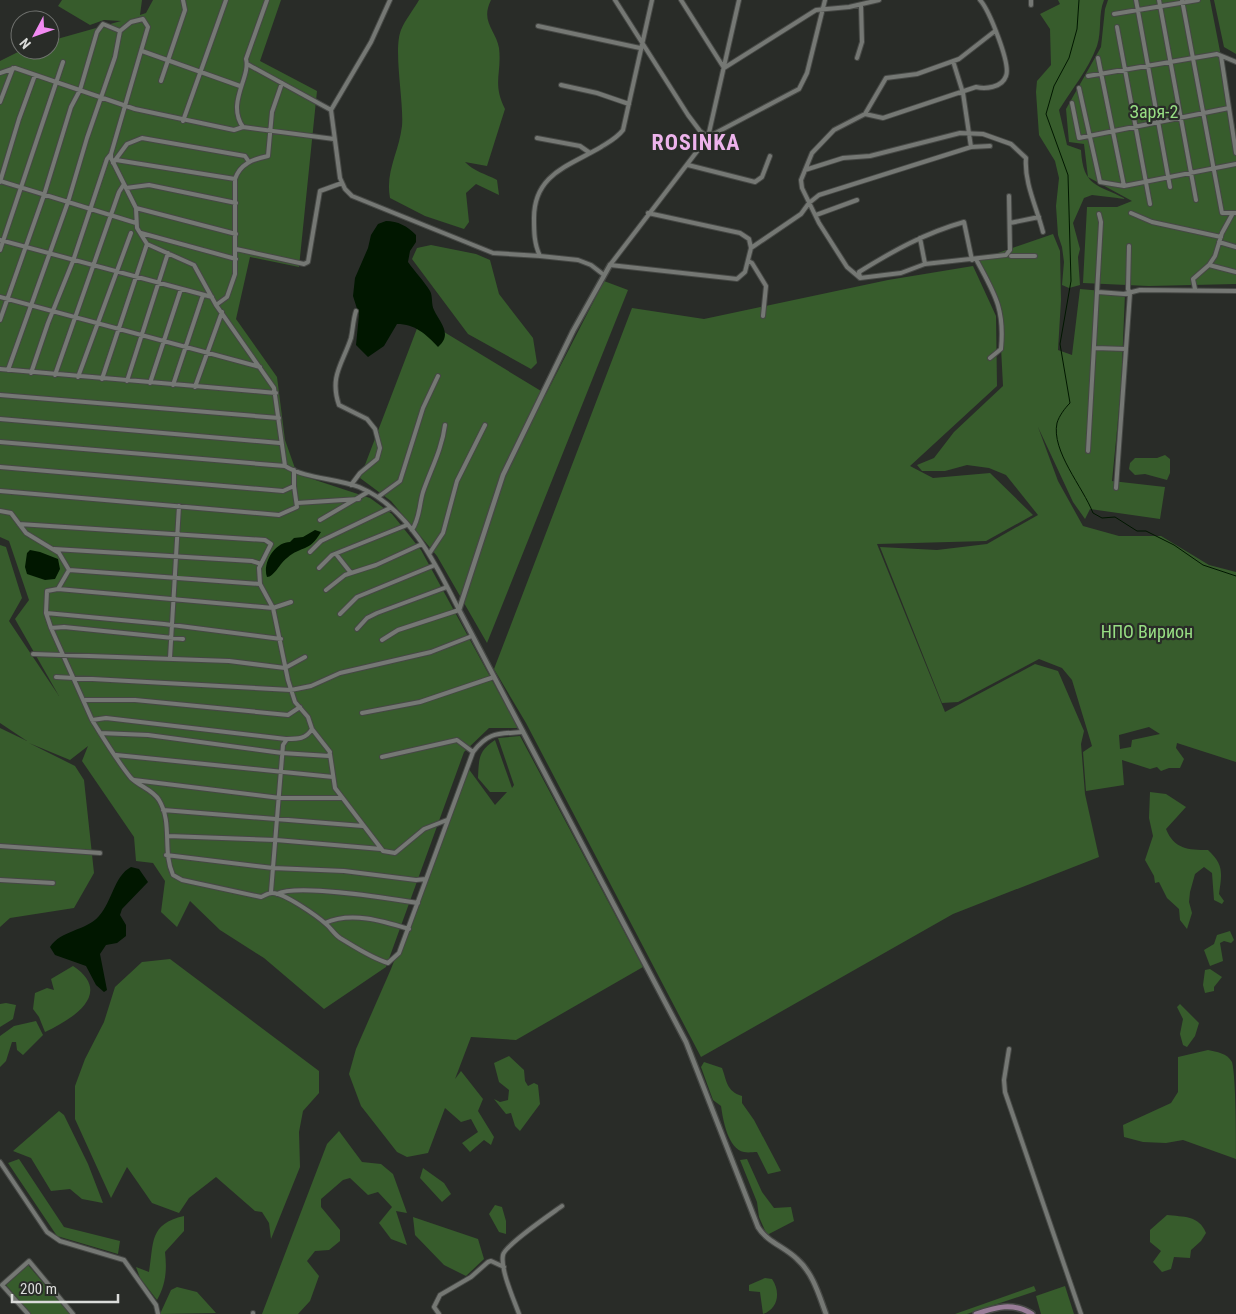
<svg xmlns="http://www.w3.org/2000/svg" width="1236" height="1314" font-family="'Roboto Condensed',sans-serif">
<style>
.green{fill:#375c2c;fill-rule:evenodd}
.water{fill:#011700}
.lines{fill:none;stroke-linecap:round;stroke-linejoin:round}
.stream{stroke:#011700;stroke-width:1}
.minor-casing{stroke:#464845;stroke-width:6}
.tertiary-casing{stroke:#464845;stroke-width:7}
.secondary-casing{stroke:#464845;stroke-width:8}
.minor{stroke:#757874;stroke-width:4}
.tertiary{stroke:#757874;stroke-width:4.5}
.secondary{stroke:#987c97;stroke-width:5}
.labels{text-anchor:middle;stroke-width:4.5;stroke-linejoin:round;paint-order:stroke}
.park-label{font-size:18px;fill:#97dd83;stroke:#292c28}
.district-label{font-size:22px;font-weight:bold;letter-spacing:1px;fill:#edb3ec;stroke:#292c28}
</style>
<rect width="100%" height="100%" fill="#292c28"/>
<path class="green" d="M62 0H142L140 15 146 13 153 0H281L260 61 317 91 299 267 250 257 236 319 277 377 285 440 297 474 370 498 392 514 421 550 518 728H489L464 752 386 967 324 1009 264 958 220 930 190 901 177 927 161 912 165 881 153 863 136 861 134 837 82 761 88 746 70 760 29 743 75 766 84 780 94 873 74 908 10 918 0 927V728L27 741 0 723V545L6 547 22 598 9 621 59 696 15 619 29 600 9 541 0 537V61L22 50H50V41L121 21 104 20 90 25 58 6Z
M419 0H491C480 22 496 30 499 48 502 74 492 83 505 109L487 166 465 162C473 171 486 174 497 180L499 195 476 184 466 193 469 222 464 229 425 216 390 198C385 172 399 152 402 126 404 102 393 50 401 30 405 20 414 9 419 0Z
M1058 0H1104C1098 14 1102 31 1097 46 1088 70 1072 89 1059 110L1067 145 1081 150C1083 187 1097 184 1126 199L1092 195 1084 198 1073 223 1080 249 1078 257 1080 285 1069 288 1062 285 1064 262 1062 247 1058 235 1056 206 1059 178 1055 161 1039 135 1036 92 1037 81 1051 65 1050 29 1040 14 1060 4Z
M1108 0H1210L1236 133V284L1149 286 1083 283 1087 207H1117L1132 201 1088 177 1084 144 1069 142 1066 109 1101 47 1105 9Z
M1214 0H1236V54L1224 47Z
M1053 234 1060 251 1061 300 1058 350 1072 355 1080 289 1125 293 1121 389 1112 481 1165 487 1160 519 1090 509 1085 519 1073 502 1038 427 1058 481 1083 526 1119 536H1161L1209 565 1236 572V762L1177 743 1176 748 1184 759 1180 768H1169L1161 771 1157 767 1150 769 1122 760 1124 785 1086 791 1083 752 1092 746 1072 680 1062 668 1039 659 958 702 942 703 880 547 937 550 987 544 1038 515 1006 475 989 468 967 465 945 471H922L917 465 934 458 954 432 1003 386 999 309 975 261ZM1149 727 1160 734 1132 740 1131 747 1120 749 1119 735Z
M431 245 476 254 490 260 499 294 533 338 537 363 531 369 468 334 412 259 417 248Z
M973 266 996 316 997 386 910 466 933 478 990 473 1033 515 986 541 877 544 945 712 1035 664 1058 671 1084 731 1081 744 1085 794 1099 857 953 914 701 1057 526 723 494 669 632 308 704 319 888 280Z
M604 281 628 290 487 643 437 556 391 501 360 478 421 318 546 394Z
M1165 455 1170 459V473L1167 480 1145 474 1135 475 1129 469 1130 463 1135 458H1157Z
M520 736 643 967 516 1040 471 1037 455 1079 461 1071 483 1099 478 1111 494 1137 491 1145 484 1140 470 1152 462 1143 478 1132 471 1119 461 1122 445 1108 428 1153 407 1157 397 1152 361 1106 349 1074 356 1049 391 969 468 768 495 805 507 792H490L478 778C479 759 478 751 495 740L512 788 514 785 498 738Z
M1150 792 1166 794 1186 807 1166 829C1174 849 1188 850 1208 850 1224 865 1222 873 1219 894L1224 901 1222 904 1214 900 1212 873 1204 867 1195 874 1190 892 1189 902 1192 913 1187 929 1180 920 1179 909 1167 898 1159 882 1155 883 1154 876 1145 860 1153 836 1149 818Z
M1230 931 1234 940 1231 943 1224 941 1220 943 1223 961 1210 966 1204 950 1214 944 1217 935Z
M170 959 319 1071V1093L303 1111 299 1132 300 1167 271 1239 269 1223 262 1212 255 1211 216 1177 189 1198 179 1213 152 1203 127 1167 111 1198 75 1119V1086L85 1059 104 1022 115 987 142 962Z
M73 966C114 993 73 1019 45 1032L39 1017 33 1009 35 993 47 988 54 990 51 979Z
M1210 969 1222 977 1214 987V991L1205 993 1203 985 1205 970Z
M6 1003 16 1005 13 1019 0 1027V1004Z
M1180 1004 1199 1023 1195 1036 1187 1047 1183 1045 1180 1034 1183 1019 1177 1007Z
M36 1021 43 1035 23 1055 17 1050 16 1042H12L6 1061 0 1067V1036L14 1026Z
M1208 1050C1217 1052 1227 1053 1232 1062 1236 1077 1236 1139 1236 1159L1183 1140 1166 1143 1143 1142 1124 1137 1123 1125 1171 1103 1178 1092V1057Z
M509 1056 524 1070 525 1081 528 1086 534 1083 538 1085 540 1104 520 1131 515 1126 511 1113 506 1114 494 1099 500 1102 508 1100 509 1090 499 1082 494 1063Z
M704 1062 722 1068C727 1081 726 1091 742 1096V1103L754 1120 781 1171 768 1174 757 1152C753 1152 748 1153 744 1152 728 1149 723 1120 721 1106L713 1100 701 1067Z
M59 1111 64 1115 88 1164 103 1203 82 1199 70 1189 51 1191 31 1158 13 1151Z
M339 1131 362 1162 381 1164 393 1174 407 1213 396 1211 407 1245 391 1239 379 1223 392 1207 378 1192 368 1195 350 1178 343 1180 321 1199V1207L340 1230V1241L329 1250 315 1251 307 1261 319 1276 310 1301 298 1314H262L327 1144Z
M19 1159 64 1227 120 1241 118 1254 57 1236 8 1163Z
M747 1159 762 1192 774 1208 791 1207 794 1221 767 1235 759 1217 757 1202 740 1160Z
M423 1168 444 1183 451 1194 442 1202 420 1178Z
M495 1205 502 1207 506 1221V1234L499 1232 489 1214Z
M1167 1215C1183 1217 1199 1215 1206 1233L1201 1241 1191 1250 1190 1258 1174 1257 1171 1269 1162 1272 1153 1262 1161 1251 1150 1242V1230Z
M184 1216V1231L165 1252C167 1270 166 1284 157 1300L140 1278 136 1267 149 1272C154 1242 149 1224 184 1216Z
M413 1217 478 1239 484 1259 466 1276 444 1265 415 1235Z
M28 1265 70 1314H31L6 1285Z
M765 1278 772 1279C781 1292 778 1309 763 1314L760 1292 749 1291V1285Z
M1034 1286 1036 1291 967 1314H955Z
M1065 1286 1074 1314H1041L1036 1296Z
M177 1287 197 1292 216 1313 160 1314 171 1290Z"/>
<path class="water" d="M386 221C398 221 407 226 416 235V242L410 251 408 262C415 272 424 281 430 291 433 296 431 304 434 310 440 323 453 334 438 347 426 334 415 324 397 324L384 346 368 357 356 345 359 315 353 296 355 278 368 248 371 235 378 224Z
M315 530 321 532C309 553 302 545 287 558 280 563 274 577 267 577 262 563 275 542 290 542L294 538 303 537Z
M30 550 40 552 58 559 60 569 55 579 45 580 27 574 25 567 27 553Z
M131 867 139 869 148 882 122 909 120 915 126 925V936L117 943 106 945 100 954 107 990 104 992 96 985 86 966 55 955 50 947C61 930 86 931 99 916 112 902 114 876 131 867Z"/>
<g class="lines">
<path class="stream" d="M1079 0 1077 29 1069 58 1054 86 1046 114 1068 175 1071 281 1060 344 1070 403C1065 408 1059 416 1057 423 1051 451 1083 487 1093 513L1102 518 1115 517 1137 531H1146L1174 545 1203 565 1236 576"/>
<g class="minor-casing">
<path id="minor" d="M267 0 246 59C251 77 226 103 243 127L334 139
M390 0 371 42 331 110 340 178 345 189 352 196 493 253 540 256
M615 0 688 115 700 131 708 137
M681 0 724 68 816 10 849 7 879 0
M1031 0V5
M1136 0 1170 187
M1159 0 1196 200
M1182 0 1222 213H1236
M1114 14 1198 0
M538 26 640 48
M1117 27 1150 204
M995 31 959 59 917 74 886 78 865 114 834 130 812 153 801 180 802 188 819 223 847 267 860 278 901 273 925 264 1006 255 1010 250 1009 196
M142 51 240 86
M1221 56 1236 153
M857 58 862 42 861 5
M1098 58 1124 186
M247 64 331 110
M0 73 15 68 135 109 234 130 243 127
M1088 76 1217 54 1236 62
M161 81 185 10 183 0
M561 85 597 93 629 104
M1079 88 1100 182 1124 186 1236 164
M0 102 13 68
M1072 103 1079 138 1229 108
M865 114 883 118 976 87C985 89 1002 88 1006 76 1011 64 989 10 980 0
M183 121 226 0
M708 137 799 89 807 73 825 0
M537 138 580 146 590 153
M971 147 990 146
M111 154V158L136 208 137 228 147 244 194 265 216 305 274 388 285 466C306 479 336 478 359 487 409 508 436 564 459 610L398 630 382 640
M116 160 235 179
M113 163 127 144 142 138 245 156 249 162
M688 165 755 182 762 177 770 156
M805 170 843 158 870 156 960 133 983 134 1011 144 1026 158C1024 183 1037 208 1043 232
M0 181 136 223
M0 182 19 119 35 75
M126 188 149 185 236 203
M136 208 236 234
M648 213 740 233 749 239 751 248
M1131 213 1152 222 1221 237
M816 215 857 200
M1010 223 1039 217
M141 233 236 259
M920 238 925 264
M0 240 212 297
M1219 242 1236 247
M236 249 304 264 308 262 320 191 342 183
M0 250 63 62
M1011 256H1035
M976 259C994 293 1005 308 1001 349L990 358
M748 261 752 263 766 286 763 316
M610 265 737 279 745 272 751 248 801 214 809 203 819 195 971 147 963 93 953 61
M610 265 708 137 739 0
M1209 265 1236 272
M604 275 591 265 578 260 540 256C534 244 534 231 534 218 534 174 569 166 601 147 609 142 617 138 623 130L652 0
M860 278 859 272C893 251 925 233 964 222L972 260
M1195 289 1193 279 1209 265 1215 256 1222 233 1233 213
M1098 292 1124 294 1140 290 1236 291
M0 297 260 367
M216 305 227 297 235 274V179C240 164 253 159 268 156L272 112 282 83
M0 320 44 195 71 107 80 90 97 32 103 24 120 31 115 57 87 138 68 202 8 370
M1095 348 1126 349
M0 369 276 393
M31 373 48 323 73 261 107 159 111 154 148 27 143 19 131 22 120 31
M55 375 119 192 124 184
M78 377 131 233
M102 379 147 244
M127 381 168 253
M150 383 181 289
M173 385 203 295
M195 387 222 312
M0 395 279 418
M0 419 280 443
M0 442 285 466
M1088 451 1101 222 1099 214
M0 467 283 491 294 486V470
M351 485 360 473 377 459 380 448 375 429 367 419 339 405C329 376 343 363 351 338 353 329 353 320 356 311
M1116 488 1130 293 1128 289 1129 246
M0 491 279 515 297 507 294 486
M378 497 400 481 423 408 438 376
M297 503 359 499
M0 511 11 513 26 533 59 553 69 570 58 589 47 591 46 613 51 628 92 720C104 739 117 761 131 778 139 786 153 790 159 800 173 823 162 851 173 875L182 880 261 897C264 896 268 893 272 893 283 892 317 916 326 924 331 928 334 934 340 938 355 947 371 958 388 963L399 953 473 752C489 731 499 734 523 732
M320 520 368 492
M19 524 265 540 271 544 259 568 260 584 273 608 288 680 295 702 308 717 312 729C306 739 298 739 287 739L283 745 271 892
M412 530C420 518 419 505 423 492 431 469 442 449 445 425
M54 549 252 561 261 564
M310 552 321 541 390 508
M336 554 351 573
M429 554 443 533 457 481 485 425
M319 568 332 555 407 525
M69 570 260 584
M58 589 273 608 291 602
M326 590 345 575 376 565 422 544
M46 613 164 624 281 639
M340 614 357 597 435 565
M51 628 64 627 183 639
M357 629 367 618 377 613 447 587
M33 654 229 661 285 668 305 657
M170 658 179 506
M56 677 291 690 311 686 340 673 431 652 472 636
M85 700H135L288 715 300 707
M362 713 420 702 494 677
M92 720 106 718 286 739
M100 733 148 735 282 753 329 756 330 752 312 729
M330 754 335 788 383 851 395 853 424 829 447 820
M116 755 333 777
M382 757 457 740 473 752
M134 780 280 798H341
M163 810 363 826
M168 836 276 840 381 849
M0 846 100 853
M166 855 273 868 344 871 416 880 426 879
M0 880 53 883
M277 894C297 883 392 899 418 903
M325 923C351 911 383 921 409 929
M1009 1049 1004 1080 1005 1092 1081 1314
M0 1162 47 1232 60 1241 124 1260 156 1305 158 1314
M28 1314 2 1285 29 1261 73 1314
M253 1314V1313
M439 1314 434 1307 440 1295 471 1277 488 1262 491 1261 504 1267
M519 1314C514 1300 500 1269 503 1255 505 1245 551 1214 562 1206"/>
</g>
<g class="tertiary-casing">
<path id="tertiary" d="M610 265 573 331 503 475 459 610 686 1042 758 1227C767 1242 785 1247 797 1259 813 1273 819 1295 826 1314"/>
</g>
<g class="secondary-casing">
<path id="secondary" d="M976 1314C996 1307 1013 1302 1032 1314"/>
</g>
<use href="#minor" class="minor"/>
<use href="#tertiary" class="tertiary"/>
<use href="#secondary" class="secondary"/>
</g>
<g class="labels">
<g class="park-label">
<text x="1154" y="118">Заря-2</text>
<text x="1147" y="638">НПО Вирион</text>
</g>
<g class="district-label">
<text x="696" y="150">ROSINKA</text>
</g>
</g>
<g transform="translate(35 35) rotate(229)"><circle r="24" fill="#292c28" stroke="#70726f"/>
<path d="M0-4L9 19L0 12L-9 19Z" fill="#f28af2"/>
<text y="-8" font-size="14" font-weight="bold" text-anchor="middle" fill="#dbdcda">N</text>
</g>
<path d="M12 1294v8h106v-8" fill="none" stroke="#dbdcda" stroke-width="2.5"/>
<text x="20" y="1294" font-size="15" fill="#dbdcda" stroke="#292c28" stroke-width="4" paint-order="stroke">200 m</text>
</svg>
